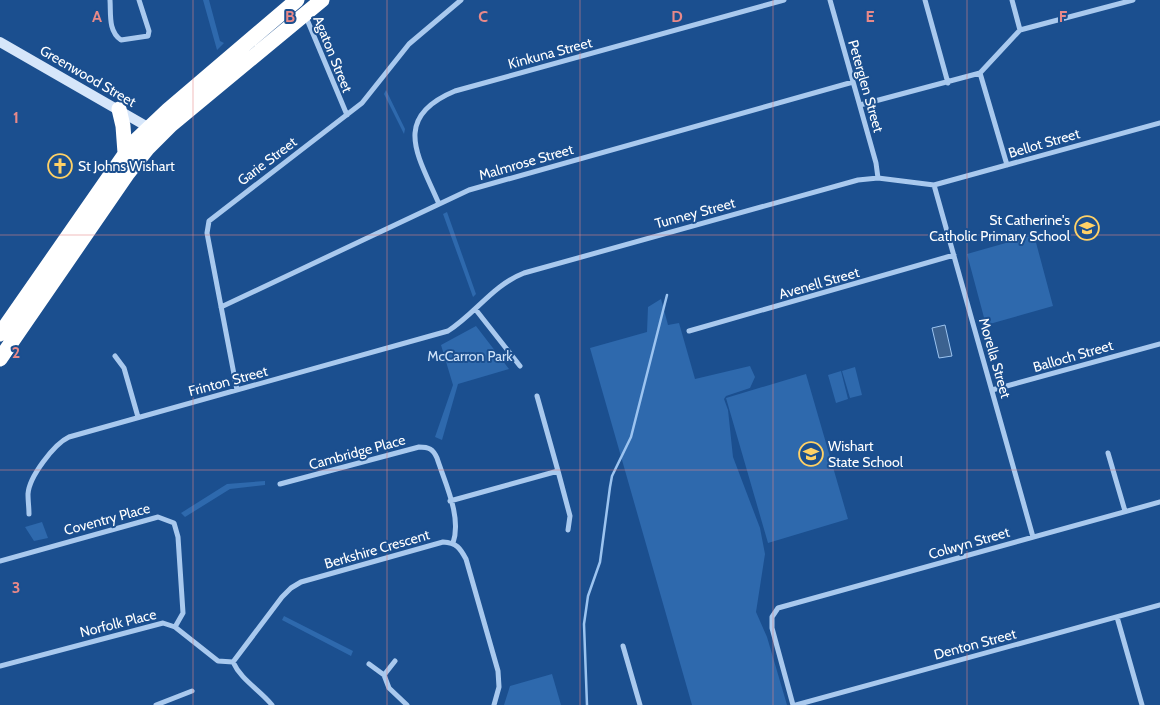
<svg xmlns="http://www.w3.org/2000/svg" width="1160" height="705" font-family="Cabin,sans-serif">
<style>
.green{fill:#2e69ad}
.water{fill:#3c6290;stroke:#9cc4f0}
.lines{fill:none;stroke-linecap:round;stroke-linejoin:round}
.stream{stroke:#9cc4f0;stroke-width:2.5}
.street{stroke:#a9c9ee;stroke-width:5}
.secondary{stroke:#d6e6fa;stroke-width:10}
.highway{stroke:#fff;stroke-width:15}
.grid{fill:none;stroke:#e88989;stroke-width:1;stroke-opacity:0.55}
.labels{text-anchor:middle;stroke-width:4;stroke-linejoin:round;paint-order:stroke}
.street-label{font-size:14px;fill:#fff;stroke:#1b4f8f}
.poi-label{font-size:14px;fill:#fff;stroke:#1b4f8f;text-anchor:start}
.park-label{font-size:14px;fill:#cfe3fa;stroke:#1b4f8f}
.grid-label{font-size:16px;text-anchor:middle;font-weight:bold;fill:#e88989;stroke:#1b4f8f;stroke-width:4;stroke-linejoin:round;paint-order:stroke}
</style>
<rect width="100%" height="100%" fill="#1b4f8f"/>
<path class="green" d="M203 0H209L220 41 224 43 217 50Z
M386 90 405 129 404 134 384 94Z
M447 212 476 294 473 297 443 214Z
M1034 235 1053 306 986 325 967 254Z
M661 299 668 325 679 323 695 379 750 366 755 377 750 388 726 396 724 399 728 410 733 457 760 528 765 554 756 612 767 637 787 705H692L590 348 647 332 648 307Z
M476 326 509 369 458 384 442 440 435 437 453 385 441 345Z
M855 367 862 395 850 398 842 371Z
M841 371 848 399 836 403 828 375Z
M806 374 848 519 768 543 726 398Z
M265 481V485L230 489 185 517 181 513 227 484Z
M42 522 48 538 34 541 25 527Z
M284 616 353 651 351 656 282 620Z
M552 674 561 705H504L510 686Z"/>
<path class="water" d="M945 325 952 356 939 358 932 328Z"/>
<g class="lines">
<path class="stream" d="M587 705 584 624 588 596 600 562 610 487 612 476 631 437 667 295"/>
<path class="street" d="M110 0C111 14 108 31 121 40L148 36 149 31 139 0
M830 0 876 163 878 178
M925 0 948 83
M1012 0 1020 30
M306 17 347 115
M980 73 1007 165
M860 105 980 73 1020 30 1133 0
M934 185 1033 537
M439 204C419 157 390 118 455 91L784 0
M221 307 469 190 853 82
M476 310 520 366
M689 331 954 255
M115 356 124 368 138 417
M237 390 207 233 209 221 362 103 409 44 461 0
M992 390 1160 344
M1108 453 1125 511
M558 471 570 516 568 530
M280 484 419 447C429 447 433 449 437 458 445 483 462 517 453 543
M450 501 558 471 537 396
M29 514C29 508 28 501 28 494 29 477 54 444 69 437L448 331C475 314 493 285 524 273L858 180 878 178 934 185 1160 123
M0 561 158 517 174 523 178 537 183 613 175 627
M1117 617 1142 705
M623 646 640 705
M233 662 282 597 291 588 301 582 443 542C457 543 460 548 466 559L498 671 499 687 494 705
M369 664 384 675 395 661
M0 666 163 623 175 627 218 661 233 662C241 680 260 690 272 705
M384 675 389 688 407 705
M156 705 192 691
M793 705 772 628V617L778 608 1160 502
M796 705 1160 605"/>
<path class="secondary" d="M0 42 153 130"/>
<path class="highway" d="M119 109 123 126 125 153
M0 334 132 144 168 110 297 0
M0 359 128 173 147 149 171 125 322 0"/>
</g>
<path class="grid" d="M193 0V705M387 0V705M580 0V705M773 0V705M967 0V705M0 235H1160M0 470H1160"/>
<defs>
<g id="church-ring" transform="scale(1.25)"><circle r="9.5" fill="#1b4f8f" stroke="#ffd166" stroke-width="1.5"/><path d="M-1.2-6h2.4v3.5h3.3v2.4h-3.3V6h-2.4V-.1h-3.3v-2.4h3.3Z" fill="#ffd166"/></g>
<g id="school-ring" transform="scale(1.25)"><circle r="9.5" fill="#1b4f8f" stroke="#ffd166" stroke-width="1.5"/><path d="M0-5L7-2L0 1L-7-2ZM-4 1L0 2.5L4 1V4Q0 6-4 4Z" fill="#ffd166"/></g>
</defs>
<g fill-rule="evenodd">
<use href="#church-ring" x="60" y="166"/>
<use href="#school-ring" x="1087" y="228"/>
<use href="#school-ring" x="811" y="454"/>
</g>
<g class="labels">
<g class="street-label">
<text transform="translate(550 53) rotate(-15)" y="5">Kinkuna Street</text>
<text transform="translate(333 54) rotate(68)" y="5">Agaton Street</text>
<text transform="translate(88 76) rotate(30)" y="5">Greenwood Street</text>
<text transform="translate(866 86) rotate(74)" y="5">Peterglen Street</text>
<text transform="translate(1044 143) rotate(-16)" y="5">Bellot Street</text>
<text transform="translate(267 161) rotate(-37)" y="5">Garie Street</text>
<text transform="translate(526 162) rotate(-16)" y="5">Malmrose Street</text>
<text transform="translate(695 213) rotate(-15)" y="5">Tunney Street</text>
<text transform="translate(819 283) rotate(-16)" y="5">Avenell Street</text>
<text transform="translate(1073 356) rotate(-16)" y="5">Balloch Street</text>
<text transform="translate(995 358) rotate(74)" y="5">Morella Street</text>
<text transform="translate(228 381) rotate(-15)" y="5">Frinton Street</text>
<text transform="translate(357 452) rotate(-15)" y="5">Cambridge Place</text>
<text transform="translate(107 519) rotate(-15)" y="5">Coventry Place</text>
<text transform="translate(969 543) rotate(-16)" y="5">Colwyn Street</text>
<text transform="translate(377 549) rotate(-16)" y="5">Berkshire Crescent</text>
<text transform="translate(118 623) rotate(-14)" y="5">Norfolk Place</text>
<text transform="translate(975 644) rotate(-15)" y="5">Denton Street</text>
</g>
<g class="poi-label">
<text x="78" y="171">St Johns Wishart</text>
<text x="1070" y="225" text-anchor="end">St Catherine's<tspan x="1070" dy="16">Catholic Primary School</tspan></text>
<text x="828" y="451">Wishart<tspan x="828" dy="16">State School</tspan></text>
</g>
<g class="park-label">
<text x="470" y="361">McCarron Park</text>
</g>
</g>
<g class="grid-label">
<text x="97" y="22">A</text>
<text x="290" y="22">B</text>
<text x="483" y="22">C</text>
<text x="677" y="22">D</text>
<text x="870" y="22">E</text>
<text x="1063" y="22">F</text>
<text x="16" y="123">1</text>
<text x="16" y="358">2</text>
<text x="16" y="593">3</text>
</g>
</svg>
